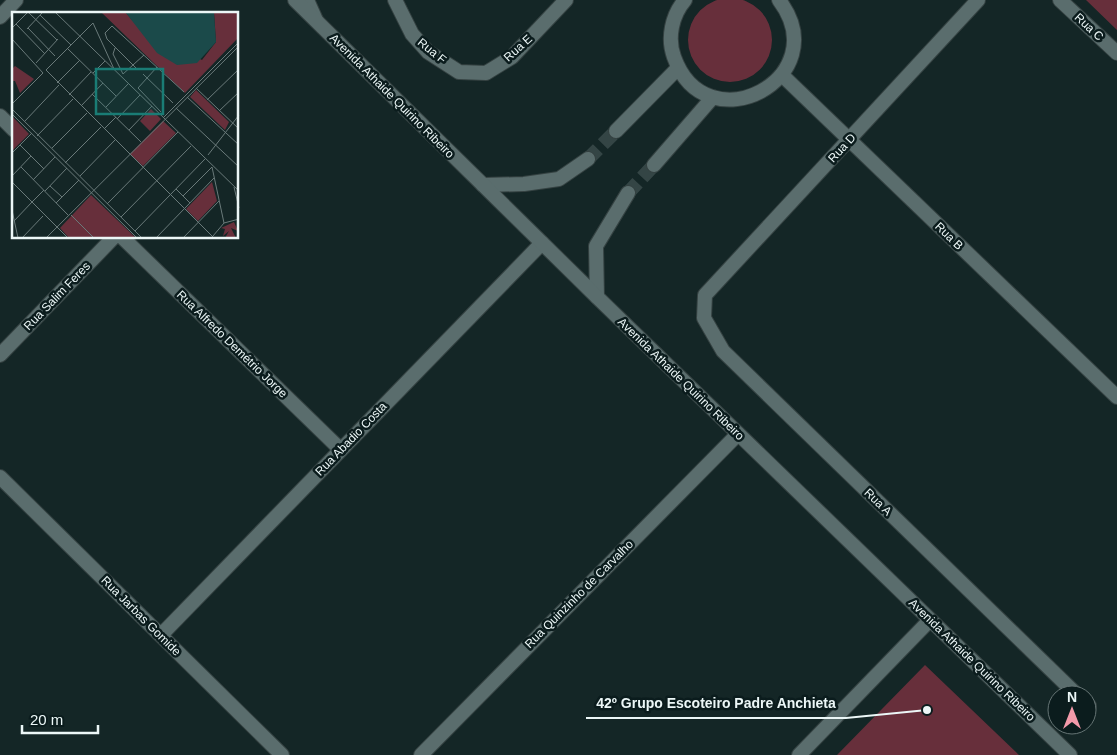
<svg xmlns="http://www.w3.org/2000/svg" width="1117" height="755" font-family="Arial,sans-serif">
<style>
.green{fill:#672f3b}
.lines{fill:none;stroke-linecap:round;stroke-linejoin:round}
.minor-tunnel{stroke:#344545;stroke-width:14;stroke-dasharray:14 7;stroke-linecap:butt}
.minor-casing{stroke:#354242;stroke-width:16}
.tertiary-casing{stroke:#354242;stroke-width:16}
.minor{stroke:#5a6d6d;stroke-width:14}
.tertiary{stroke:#5a6d6d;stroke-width:14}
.labels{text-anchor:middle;stroke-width:5;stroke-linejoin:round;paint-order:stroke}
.street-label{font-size:12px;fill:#ecf7f7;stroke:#0b1c1d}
.inset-road{fill:none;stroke:#6a7a7a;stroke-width:1}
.view{fill:#1a7c75;fill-opacity:0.15;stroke:#1a7c75;stroke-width:2.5}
.inset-edge{fill:none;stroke:#ecf7f7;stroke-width:2.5}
.leader{fill:none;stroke:#ecf7f7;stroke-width:2}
.callout-dot{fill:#ecf7f7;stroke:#0b1c1d;stroke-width:2}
.callout-label{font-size:14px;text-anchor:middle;font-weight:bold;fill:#ecf7f7;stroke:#0b1c1d;stroke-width:5;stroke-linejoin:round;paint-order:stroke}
</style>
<rect width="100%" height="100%" fill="#142626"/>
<path class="green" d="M688 40a42 42 0 1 1 84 0a42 42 0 1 1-84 0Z
M1086 0H1117V30Z
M925 665 1019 755H837Z"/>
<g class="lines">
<path class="minor-tunnel" d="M588 159 616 131
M628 193 654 165"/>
<g class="minor-casing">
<path id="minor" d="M307 0 316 20
M395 0 412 34 428 52 459 72 486 73 512 57 566 0
M685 0C672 15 667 38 674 57 706 147 838 78 779 0
M978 0 705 295 704 318 723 351 1077 695
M1060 0 1117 53
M0 17 16 0
M782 75 1117 397
M0 116 14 130
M616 131 678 68
M654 165 713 97
M483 185 524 184 559 179 588 159
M123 238 341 450
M597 297 596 246 628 193
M0 355 113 238
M0 477 282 755
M161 635 542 243
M1087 704 1089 706
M421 755 738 434
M799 755 930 620"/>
</g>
<g class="tertiary-casing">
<path id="tertiary" d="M295 0 597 297 1070 755"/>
</g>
<use href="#minor" class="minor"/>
<use href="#tertiary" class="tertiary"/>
</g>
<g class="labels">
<g class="street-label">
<text transform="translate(1089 27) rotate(43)" y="4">Rua C</text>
<text transform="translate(518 48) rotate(-42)" y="4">Rua E</text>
<text transform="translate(432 51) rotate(39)" y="4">Rua F</text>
<text transform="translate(392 96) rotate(45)" y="4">Avenida Athaide Quirino Ribeiro</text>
<text transform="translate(842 148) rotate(-47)" y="4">Rua D</text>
<text transform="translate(949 236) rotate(44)" y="4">Rua B</text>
<text transform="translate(57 296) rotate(-46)" y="4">Rua Salim Feres</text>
<text transform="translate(232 344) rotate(44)" y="4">Rua Alfredo Demétrio Jorge</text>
<text transform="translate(681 379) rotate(44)" y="4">Avenida Athaide Quirino Ribeiro</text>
<text transform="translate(351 439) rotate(-46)" y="4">Rua Abadio Costa</text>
<text transform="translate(878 502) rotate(44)" y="4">Rua A</text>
<text transform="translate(579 594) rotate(-45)" y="4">Rua Quinzinho de Carvalho</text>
<text transform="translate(141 616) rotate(45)" y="4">Rua Jarbas Gomide</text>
<text transform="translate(972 660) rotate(44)" y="4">Avenida Athaide Quirino Ribeiro</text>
</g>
</g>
<g transform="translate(12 12)">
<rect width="226" height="226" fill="#142626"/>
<path d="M90 1H114L127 16 190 48 204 30 202 1H226V26L173 81ZM3 54 22 67 8 81 3 69H0V57ZM184 78 217 110 213 118 178 85ZM139 97 149 107 138 119 128 109ZM0 104 17 122 0 139ZM151 109 164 121 131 154 118 142ZM200 170 205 189 186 209 174 197ZM79 183 124 226H57L48 216ZM222 210 226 219 219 216 224 226H213L217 219 211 224 213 217 209 216Z" fill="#672f3b"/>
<path d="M114 1H202L204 30 185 51 165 53 145 41Z" fill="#1b4a4a"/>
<path class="inset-road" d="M17 1 45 28M44 1 227 179M28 3 59 33M4 12 33 42M0 16 15 1M16 16 43 44M15 17 30 1M0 27 31 61M55 36 104 84M103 36 101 42 111 62 132 43M24 51 46 27M145 55 126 76 149 100M125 57 95 27 93 21 100 14 172 80M34 58 202 226M34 58 81 11 102 57M81 61 93 49M131 62 161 91M45 71 68 48M184 76 227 117M80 82 129 130M57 83 79 60M175 85 227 133M195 88 227 57M0 92 31 61M69 94 91 71M94 95 116 72M164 96 227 155M0 97 130 226M207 99 227 80M0 102 125 226M151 106 227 30M105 107 128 83M13 109 47 73M92 117 104 105M117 118 140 94M25 124 61 87M8 133 32 157M40 136 75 101M0 141 20 121M196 143 227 103M53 151 89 115M9 155 56 203M200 155 212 211M0 164 19 144M68 164 103 128M21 168 43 145M0 170 56 226M38 174 50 185M222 175 227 196M164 177 178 191M33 179 55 156M171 184 200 155M20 190 32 178M44 191 67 168M95 192 166 120M0 198 6 226M59 203 82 226M109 205 179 134M2 209 20 190M212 211 227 207M123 219 193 147M201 224 212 211M10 226 31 204M34 226 227 34M144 226 202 166M171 226 207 189"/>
<path class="view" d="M84 57H151V102H84Z"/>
<rect width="226" height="226" class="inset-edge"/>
</g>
<path class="leader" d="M927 710L846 718H586"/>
<circle class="callout-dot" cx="927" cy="710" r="5"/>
<g class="callout-label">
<text x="716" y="708">42º Grupo Escoteiro Padre Anchieta</text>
</g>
<g transform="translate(1072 710)"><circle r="24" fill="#0b1c1d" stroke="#657474"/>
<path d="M0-4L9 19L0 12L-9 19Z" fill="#f39aaa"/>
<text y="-8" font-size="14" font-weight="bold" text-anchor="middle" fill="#ecf7f7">N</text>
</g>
<path d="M22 725v8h76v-8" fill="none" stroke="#ecf7f7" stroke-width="2.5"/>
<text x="30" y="725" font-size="15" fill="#ecf7f7" stroke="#0b1c1d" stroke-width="4" paint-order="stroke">20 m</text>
</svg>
